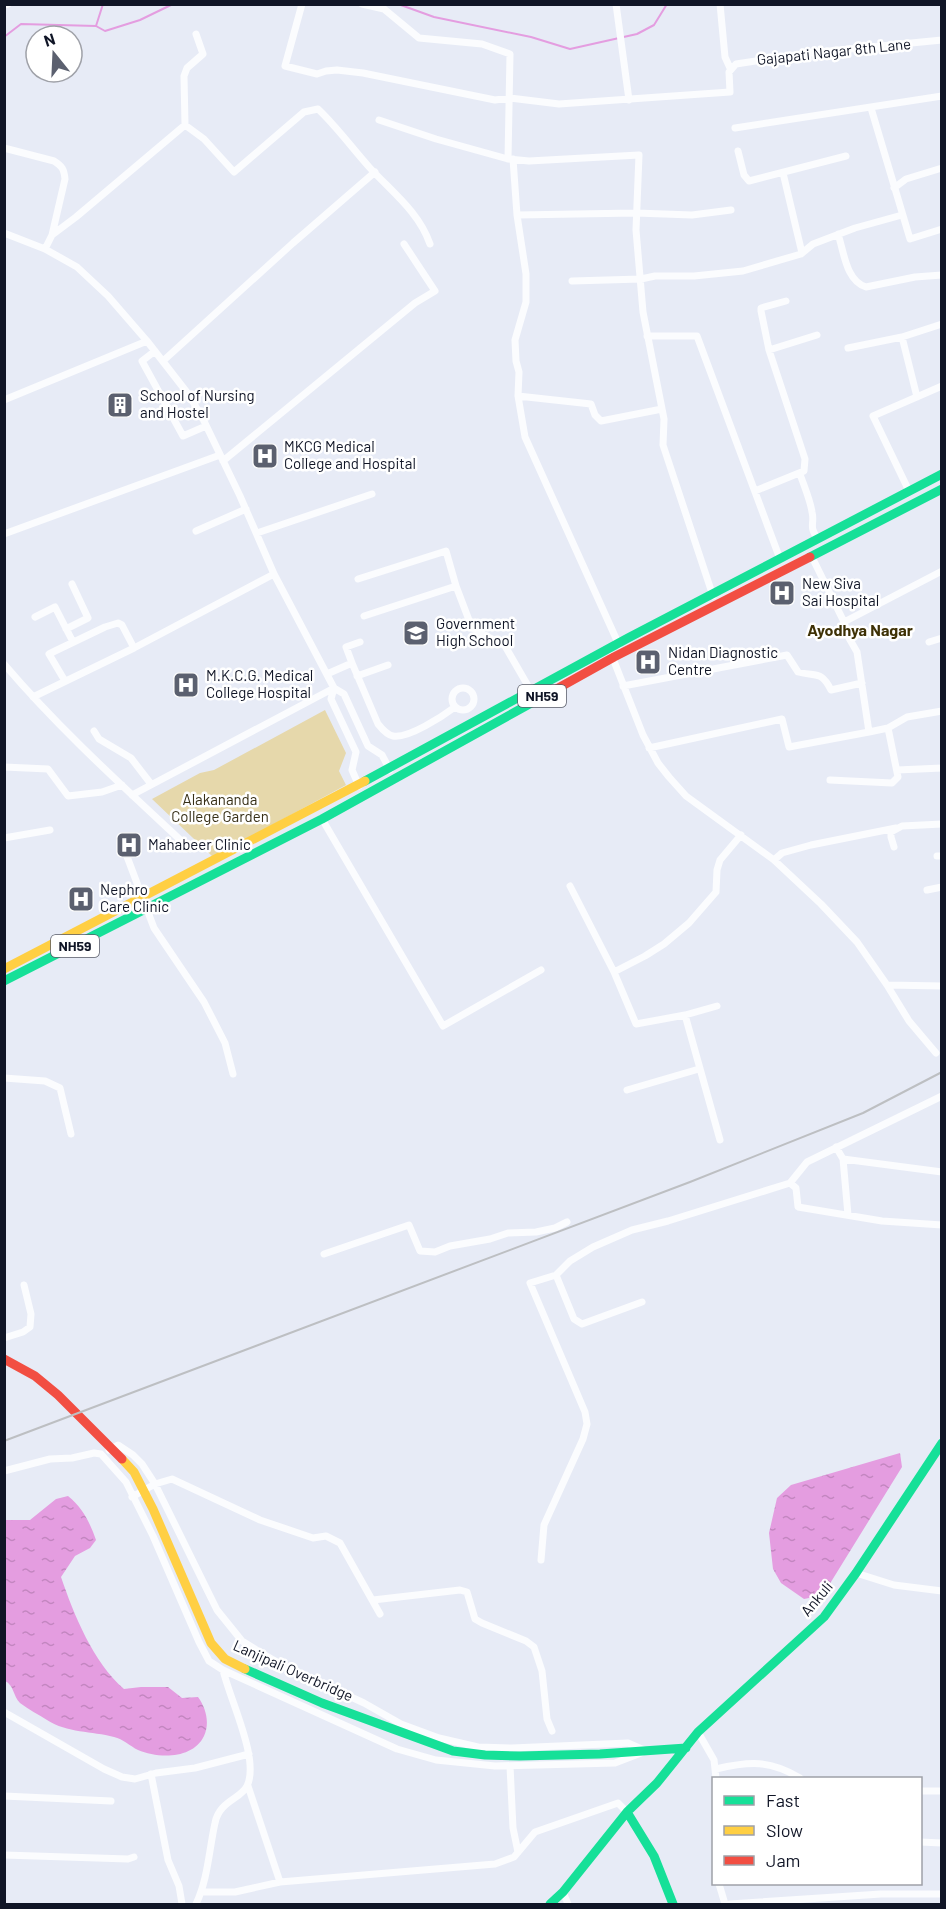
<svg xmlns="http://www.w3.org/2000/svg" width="946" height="1909" font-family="Barlow,sans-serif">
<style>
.garden{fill:#e6d8ab}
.water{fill:url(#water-ripples)}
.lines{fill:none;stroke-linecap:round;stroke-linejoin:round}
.stream{stroke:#e49de0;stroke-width:2}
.street{stroke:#fbfcfe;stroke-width:7}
.fast{stroke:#16e098;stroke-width:9}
.slow{stroke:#ffcf43;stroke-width:9}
.jam{stroke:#f24e42;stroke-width:9}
.rail{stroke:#bdbfc2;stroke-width:2}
.labels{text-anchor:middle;stroke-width:5;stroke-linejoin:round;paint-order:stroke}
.shield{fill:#fff;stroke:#585b67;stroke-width:1.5}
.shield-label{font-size:14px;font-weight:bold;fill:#101526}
.street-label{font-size:15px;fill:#101526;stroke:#fff}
.poi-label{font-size:15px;fill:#101526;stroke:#fff;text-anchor:start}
.park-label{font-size:15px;fill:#372f17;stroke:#fff}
.neighbourhood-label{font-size:16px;font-weight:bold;fill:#3e3106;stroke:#fff}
</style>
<defs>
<pattern id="water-ripples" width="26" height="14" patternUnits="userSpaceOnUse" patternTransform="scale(1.5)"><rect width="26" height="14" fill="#e49de0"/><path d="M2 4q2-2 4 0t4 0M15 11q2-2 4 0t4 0" fill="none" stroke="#c386c0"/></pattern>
</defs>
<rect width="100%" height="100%" fill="#e7ebf6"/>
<path class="garden" d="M325 710 346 753 339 771 346 785 213 857 152 799 200 773 214 770Z"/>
<path class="water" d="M900 1453 902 1467 826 1590 814 1597 804 1599 781 1583 773 1569 769 1533 777 1498 791 1485Z
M68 1496C83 1508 90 1523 96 1540L90 1548 75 1556 61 1577C74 1615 93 1662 124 1689L141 1687H168L182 1698 198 1697C206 1708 210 1723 204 1736 193 1759 159 1759 138 1750 130 1746 123 1739 114 1737 92 1731 67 1733 47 1720 39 1715 28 1709 20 1703 13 1696 14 1685 5 1681V1520H30L56 1499Z"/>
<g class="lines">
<path class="stream" d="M398 4 434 17 531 37 570 49 637 34 654 25 667 4
M96 26 103 4
M4 37 21 24 96 26 105 31 140 20 173 4"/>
<path class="street" d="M302 4 285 66 317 74 326 71 337 70 363 73 495 100 510 98 559 104 730 92 729 72 736 64 809 53 942 40
M362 4 384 9 419 38 482 44 510 54 508 159
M616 4 629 100
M720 4 725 57 730 68
M4 5 8 4
M871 108 910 239 942 229
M379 120 436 139 508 159 529 161 639 155 636 230 643 312 664 419 663 445 713 596
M185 125 204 139 234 172 304 112 318 109C337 127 352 148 370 168 392 192 419 212 430 244
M735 128 942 96
M4 148 54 161C62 166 64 169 65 179L52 235
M738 151 744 175 749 181 846 156
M513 159 517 215 526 274V302L515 340 516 361 519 372 518 396 525 437 619 645
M783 173 802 253
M894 188 906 179 942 168
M517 215 636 213 692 215 731 210
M4 233 45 249 77 267 108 296 147 341 189 395 203 419 240 496 274 574 334 688
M838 234C844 252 846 281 866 287L915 277 942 275
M45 249 52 235 76 217 185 125 184 76 187 68 203 54 196 34
M572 281 641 279 655 276H694L743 271 801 254 813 244 855 228 902 215
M647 336H697L780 559
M902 337 942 324
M848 348 902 337 917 397
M769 350 817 335
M155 351 142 361 183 436 206 426
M163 361 293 243 375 172
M518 396 591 404 595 415 601 421 662 409
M4 400 147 341
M223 461 415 303 435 291 404 244
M800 474C804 486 810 499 812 512 815 524 808 526 818 539
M755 491 804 471 805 459 769 350 761 311V308L786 301
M909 491 873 416 942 386
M196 531 246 509
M257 533 372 494
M4 534 220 455
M811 555 844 622 849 638 857 652 869 732 888 728 907 717 942 711
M358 579 446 551 456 586 364 616
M456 586 472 628 505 646 531 691
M35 617 55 607 73 642
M844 622 942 571
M66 629 88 618 72 584
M929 642 942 638
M612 656 643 735 658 763 669 777 686 796 774 860 821 904 857 942 887 985 909 1021 936 1053
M352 663 346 647 360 642
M4 664C61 731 126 789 190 849
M327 674 352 663 378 724C382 729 387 735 393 736 408 739 443 716 455 707
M357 676 388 665
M65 681 49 654 55 651 105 627 118 623 122 625 134 648
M623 686 787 655 798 672C816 677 821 670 831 690L862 683
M452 699a11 11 0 1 1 22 0a11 11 0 1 1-22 0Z
M334 688 331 699 356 752 352 770 359 786
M334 688 344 694 368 746 382 755 390 770
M33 697 134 648 274 574
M94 731 99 739 131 758 151 784
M649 748 782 719 789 747 869 732
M4 767 48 769 68 796 102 792 122 785
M897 770 942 768
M830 780 892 783 898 777 888 728
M132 795 334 688
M322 819 443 1026 541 970
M4 838 50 830
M123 846 154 928 204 1002 225 1043 233 1074
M894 847 891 837V832L902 826 942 824
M937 856H942
M774 860 782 853 811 845 896 828
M570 886 614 972 636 1024 685 1015 720 1140
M927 890 942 887
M614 972 645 956 664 944 689 923 716 892 717 870 720 860 741 835
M887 985 942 986
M685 1015 717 1006
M4 1078 45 1081 60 1088 71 1134
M627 1090 699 1069
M836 1147 843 1159 848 1215
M843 1159 942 1172
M790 1183 807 1162 942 1096
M324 1254 409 1225 420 1251 435 1252 450 1246 490 1239 508 1233 536 1232 555 1228 567 1222
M556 1275 574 1319 582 1324 642 1302
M4 1338 23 1332 30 1327 31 1314 24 1285
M109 1450 118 1445 133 1455 142 1464 155 1484 217 1610 242 1641 258 1651 282 1665 364 1703 401 1724 439 1738 478 1747 512 1748 628 1743 644 1750
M4 1471 50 1459 72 1458 94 1453 101 1454 126 1482 153 1536 199 1642 209 1661 223 1670 397 1749 436 1760 495 1766 615 1763 641 1753
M132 1497 155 1484 172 1479 260 1520 313 1538 326 1536 340 1543 380 1614
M541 1560 544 1525 583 1439 587 1424 585 1412 530 1283 556 1275 570 1261 593 1247 632 1230 668 1221 790 1183 796 1188 798 1207 882 1221 942 1225
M856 1573 894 1585 942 1591
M373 1600 460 1590 467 1592 475 1619 482 1623 526 1641 534 1647 542 1671 547 1719 552 1731
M4 1712 104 1769 122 1777 135 1779 156 1773 195 1768 249 1754
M698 1732 714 1760 716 1778
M510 1766 513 1828 518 1852
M716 1769C750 1761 770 1760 800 1778
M151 1774 168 1860 179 1886 182 1904
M248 1786 280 1882
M920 1791H942
M4 1796 111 1801
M920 1842 942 1843
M4 1855 128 1859 134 1857
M719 1884 725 1904
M201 1892H235L280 1882 495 1864 514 1857 535 1832 618 1803 627 1812
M563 1892 568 1904
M196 1904C208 1879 209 1850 215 1823 219 1801 241 1799 247 1786 260 1760 230 1700 223 1670
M730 1904 881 1894H942"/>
<path class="fast" d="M810 557 942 489
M365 781 628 638 942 474
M4 981 322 819 553 691
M245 1669 322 1703 453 1751 485 1755 520 1756 600 1754 686 1748
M627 1812 654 1856 673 1904
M550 1904 563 1892 627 1812 657 1783 698 1732 824 1617 856 1573 942 1443"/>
<path class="slow" d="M4 969 365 781
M122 1459 134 1472 153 1509 211 1643 225 1659 245 1669"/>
<path class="jam" d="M553 691 614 657 810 557
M4 1359 35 1376 58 1395 122 1459"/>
<path class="rail" d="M4 1441 690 1182 863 1113 942 1072"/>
</g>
<defs>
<g id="building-square" transform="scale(1.35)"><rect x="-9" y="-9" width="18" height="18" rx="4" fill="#5b606f" stroke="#fff"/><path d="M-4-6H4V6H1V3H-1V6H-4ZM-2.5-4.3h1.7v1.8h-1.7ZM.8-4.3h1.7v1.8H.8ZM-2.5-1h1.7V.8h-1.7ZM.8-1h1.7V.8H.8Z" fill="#fff"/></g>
<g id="hospital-square" transform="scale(1.35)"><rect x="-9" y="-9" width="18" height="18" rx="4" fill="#5b606f" stroke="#fff"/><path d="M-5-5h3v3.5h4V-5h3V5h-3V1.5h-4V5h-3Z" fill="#fff"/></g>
<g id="school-square" transform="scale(1.35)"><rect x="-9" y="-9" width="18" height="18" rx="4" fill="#5b606f" stroke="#fff"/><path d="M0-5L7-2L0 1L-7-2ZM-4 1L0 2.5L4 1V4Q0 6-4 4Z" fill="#fff"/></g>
</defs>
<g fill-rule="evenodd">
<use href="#building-square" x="120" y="405"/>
<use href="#hospital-square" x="265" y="456"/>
<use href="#hospital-square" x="782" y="593"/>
<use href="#school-square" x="416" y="633"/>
<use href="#hospital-square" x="648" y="662"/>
<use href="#hospital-square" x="186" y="685"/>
<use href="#hospital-square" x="129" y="845"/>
<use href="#hospital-square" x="81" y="899"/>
</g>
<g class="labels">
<g class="shield">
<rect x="518" y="685" width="48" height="22" rx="4.5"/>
<rect x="51" y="935" width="48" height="22" rx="4.5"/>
</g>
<g class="shield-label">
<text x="542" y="701">NH59</text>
<text x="75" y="951">NH59</text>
</g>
<g class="street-label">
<text transform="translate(834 52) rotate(-6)" y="5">Gajapati Nagar 8th Lane</text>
<text transform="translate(817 1599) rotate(-50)" y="5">Ankuli</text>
<text transform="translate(293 1671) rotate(24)" y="5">Lanjipali Overbridge</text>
</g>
<g class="poi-label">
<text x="140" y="401">School of Nursing<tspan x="140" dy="17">and Hostel</tspan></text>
<text x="284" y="452">MKCG Medical<tspan x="284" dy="17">College and Hospital</tspan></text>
<text x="802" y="589">New Siva<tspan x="802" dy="17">Sai Hospital</tspan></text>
<text x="436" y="629">Government<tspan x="436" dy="17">High School</tspan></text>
<text x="668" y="658">Nidan Diagnostic<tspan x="668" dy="17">Centre</tspan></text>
<text x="206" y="681">M.K.C.G. Medical<tspan x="206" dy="17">College Hospital</tspan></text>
<text x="148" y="850">Mahabeer Clinic</text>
<text x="100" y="895">Nephro<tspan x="100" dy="17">Care Clinic</tspan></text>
</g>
<g class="park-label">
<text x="220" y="805">Alakananda<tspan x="220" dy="17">College Garden</tspan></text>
</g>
<g class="neighbourhood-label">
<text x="860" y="636">Ayodhya Nagar</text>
</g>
</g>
<rect width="946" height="1909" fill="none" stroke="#101526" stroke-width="12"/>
<rect x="712" y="1777" width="210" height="108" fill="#ffffff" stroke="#9fa1a8" stroke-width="1.5"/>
<rect x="724" y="1796" width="30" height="9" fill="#16e098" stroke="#9fa1a8" stroke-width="1.5"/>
<text x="766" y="1807" font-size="18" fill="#101526">Fast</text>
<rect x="724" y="1826" width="30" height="9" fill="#ffcf43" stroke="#9fa1a8" stroke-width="1.5"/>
<text x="766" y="1837" font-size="18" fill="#101526">Slow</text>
<rect x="724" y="1856" width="30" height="9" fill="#f24e42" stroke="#9fa1a8" stroke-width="1.5"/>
<text x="766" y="1867" font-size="18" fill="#101526">Jam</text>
<g transform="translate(54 54) rotate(342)"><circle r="28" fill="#ffffff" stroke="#9fa1a8" stroke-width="1.5"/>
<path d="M0-4.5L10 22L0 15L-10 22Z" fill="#5b606f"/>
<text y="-9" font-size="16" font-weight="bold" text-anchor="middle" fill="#101526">N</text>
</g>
</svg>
